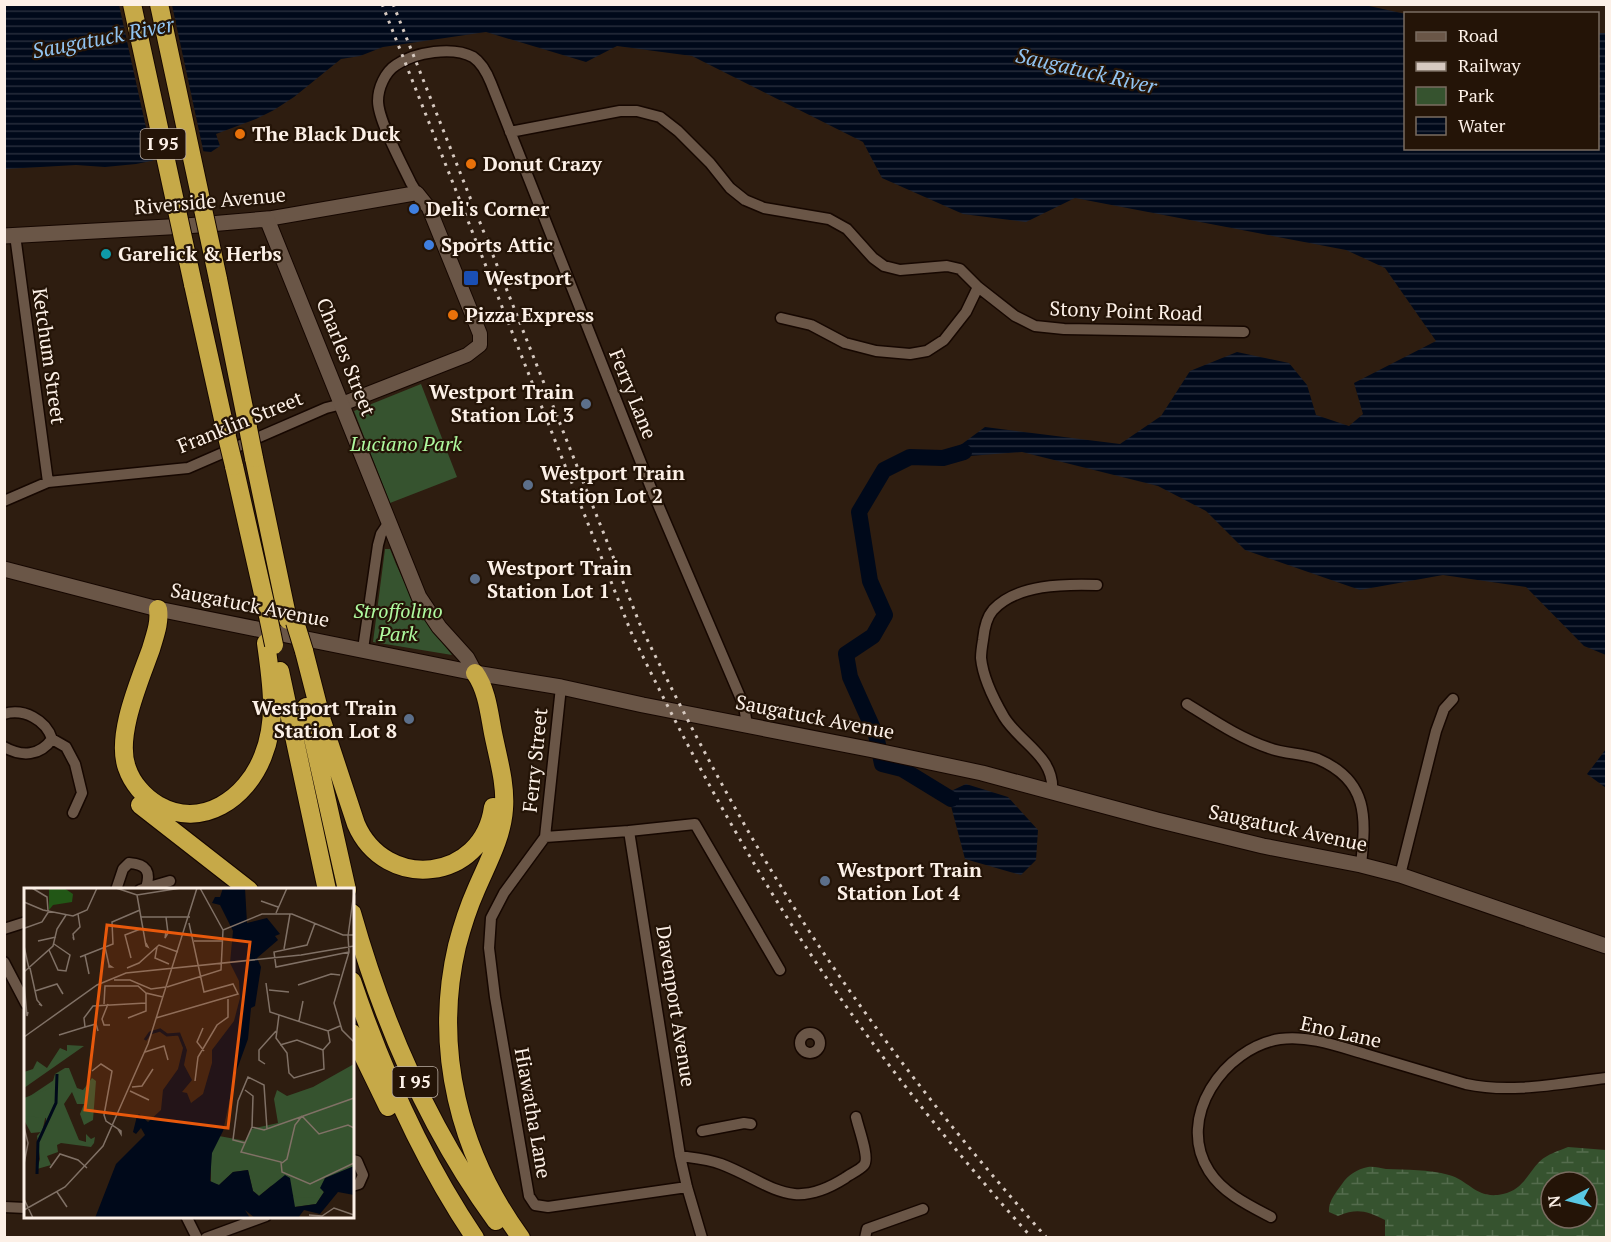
<svg xmlns="http://www.w3.org/2000/svg" width="1611" height="1242" font-family="'PT Serif',serif">
<style>
.green{fill:#36532f}
.wetland{fill:url(#wetland-marsh);fill-rule:evenodd}
.water{fill:url(#water-rules)}
.pier{fill:#2e1d10}
.lines{fill:none;stroke-linecap:round;stroke-linejoin:round}
.river{stroke:#00091a;stroke-width:16}
.minor-casing{stroke:#160700;stroke-width:13}
.tertiary-casing{stroke:#160700;stroke-width:16}
.secondary-casing{stroke:#160700;stroke-width:17}
.motorway-casing{stroke:#160700;stroke-width:20}
.minor{stroke:#6a5647;stroke-width:10}
.tertiary{stroke:#6a5647;stroke-width:14}
.secondary{stroke:#6a5647;stroke-width:15}
.motorway{stroke:#c6a948;stroke-width:18}
.rail{stroke:#d6c9c0;stroke-width:3;stroke-dasharray:3 6;stroke-linecap:butt}
.motorway-bridge-casing{stroke:#160700;stroke-width:20;stroke-linecap:butt}
.motorway-bridge{stroke:#c6a948;stroke-width:18}
.food-dot{fill:#e8710a;stroke:#241407;stroke-width:2}
.shop-dot{fill:#3f7fe0;stroke:#241407;stroke-width:2}
.culture-dot{fill:#0f9aa8;stroke:#241407;stroke-width:2}
.transit-dot{fill:#1a4fb4;stroke:#241407;stroke-width:2}
.service-dot{fill:#5c6f8a;stroke:#241407;stroke-width:2}
.labels{text-anchor:middle;stroke-width:4.5;stroke-linejoin:round;paint-order:stroke}
.shield{fill:#241407;stroke:#bbaea4;stroke-width:1.5}
.shield-label{font-size:18px;font-weight:bold;fill:#fcf0e7}
.poi-label{font-size:20px;font-weight:bold;fill:#fcf0e7;stroke:#241407;text-anchor:start}
.street-label{font-size:20px;fill:#fcf0e7;stroke:#241407}
.park-label{font-size:20px;font-style:italic;fill:#affa9f;stroke:#241407}
.water-label{font-size:21px;font-style:italic;fill:#91c4f2;stroke:#241407}
.inset-river{fill:none;stroke:#00091a;stroke-width:3}
.inset-road{fill:none;stroke:#807166;stroke-width:1.5}
.view{fill:#e8590c;fill-opacity:0.15;stroke:#e8590c;stroke-width:3}
.inset-edge{fill:none;stroke:#fcf0e7;stroke-width:3}
</style>
<defs>
<pattern id="wetland-marsh" width="20" height="14" patternUnits="userSpaceOnUse" patternTransform="scale(1.5)"><rect width="20" height="14" fill="#36532f"/><path d="M1 5h8M5 5V1M11 12h8M15 12V8" fill="none" stroke="#546c4d"/></pattern>
<pattern id="water-rules" width="6" height="5" patternUnits="userSpaceOnUse" patternTransform="scale(1.5)"><rect width="6" height="5" fill="#00091a"/><path d="M0 2.5h6" fill="none" stroke="#262d3b"/></pattern>
</defs>
<rect width="100%" height="100%" fill="#2e1d10"/>
<path class="green" d="M421 384 457 477 390 503 354 411Z
M385 549H390C405 589 425 622 452 655L373 642Z"/>
<path class="wetland" d="M1568 1147 1606 1150V1237H1385V1220C1366 1211 1358 1208 1338 1216L1329 1212C1328 1202 1336 1192 1342 1184 1348 1175 1357 1169 1368 1167 1374 1166 1379 1168 1386 1169 1407 1170 1428 1169 1449 1175 1470 1181 1477 1200 1503 1194 1523 1190 1527 1174 1540 1161 1548 1154 1558 1151 1568 1147ZM1551 1182H1587V1218H1551Z"/>
<path class="water" d="M1314 4 1369 6 1406 14V148H1598V33H1606V655L1584 646 1526 587 1443 575 1360 590 1245 550 1206 511 1158 486 1022 452 943 458 985 427 1120 444 1161 416 1190 371 1237 352 1289 363 1307 385 1316 415 1349 426 1363 414 1354 383 1436 341 1385 268 1346 250 1075 198 1026 222 963 214 882 178 863 142 692 56 617 46 586 62 486 32 383 47 360 56 341 59 294 97 274 110 256 119 216 134 220 146 211 152 201 151 136 164 105 167 76 165 5 169V5Z
M1606 749V788L1587 774Z
M966 784 1008 797 1038 830 1036 860 1021 875 965 859 951 806V791Z"/>
<path class="pier" d="M119 5H172L204 154 154 164Z"/>
<g class="lines">
<path class="river" d="M951 799 902 769 882 764 876 735 850 677 846 654 873 636 885 615 870 581 859 512 884 470 910 457 943 458 964 452"/>
<g class="minor-casing">
<path id="minor" d="M510 132 620 111H637L660 117 678 131 710 163 730 188 745 200 764 208 829 219 847 229 873 258 884 266 900 270 947 266 960 269 978 287 1015 316 1035 326 1064 329 1244 332
M417 193 411 183C402 164 378 120 378 101 378 88 385 72 396 65 415 52 453 46 473 57 482 63 487 73 491 83L651 488 744 706 747 725
M15 235 48 482
M781 318 811 325 845 343 876 351 910 354 927 351 944 340 966 312 978 287
M4 501 48 482 188 468 326 408 342 404
M363 649 378 545 381 534 389 522
M561 687 545 837 504 893 491 918 489 948 495 997 529 1196 535 1205 548 1207 687 1187
M1187 704C1213 720 1239 738 1269 748 1285 754 1302 753 1318 759 1369 781 1366 818 1361 865
M4 714C24 708 46 720 52 739 40 756 22 757 4 747
M52 739 66 747 75 764 82 793 73 813
M1052 791C1055 757 1020 743 1004 717 994 700 983 678 981 658 981 652 982 646 983 640 984 630 986 618 993 610 1017 584 1064 584 1097 585
M629 831 680 1156 687 1187 702 1238
M545 837 629 831 695 824 780 970
M1400 875 1436 731 1444 709 1453 699
M146 888 170 881
M116 890 123 869 129 863C147 864 151 872 146 888L140 890
M4 929 26 922
M4 962 26 1004
M800 1043a10 10 0 1 1 20 0a10 10 0 1 1-20 0Z
M702 1131 744 1123 751 1124
M680 1156C694 1158 708 1159 721 1164 771 1183 790 1213 845 1178 850 1174 860 1170 864 1165 870 1158 858 1127 856 1117
M352 1160 357 1161 363 1175 359 1184 352 1186
M4 1207 26 1208
M186 1216 197 1238
M1271 1217C1248 1205 1223 1193 1209 1171 1175 1118 1224 1048 1280 1039 1308 1035 1338 1046 1365 1054 1399 1064 1432 1074 1466 1084 1512 1094 1561 1083 1606 1078
M206 1238 266 1216
M865 1238 867 1229 923 1209"/>
</g>
<g class="tertiary-casing">
<path id="tertiary" d="M267 219 417 193 429 208 480 334V345L467 355 342 404"/>
</g>
<g class="secondary-casing">
<path id="secondary" d="M4 236 186 226 267 219 419 597 439 627 467 658 475 673
M4 569 158 609 475 673 561 687 643 705 873 750 982 773 1157 820 1263 846 1361 865 1400 875 1606 946"/>
</g>
<g class="motorway-casing">
<path id="motorway" d="M218 279 248 428
M193 284 227 437
M254 458 288 620
M234 466 268 616
M158 609C160 623 155 635 151 649 140 680 115 736 127 768 132 783 144 797 158 805 202 830 247 798 263 756 278 719 271 681 266 643
M304 651 322 721 356 824C385 892 483 882 493 807
M280 671 327 890
M475 673C487 690 489 712 493 733 498 758 506 784 504 809 502 838 487 864 476 890 468 908 462 927 457 946 433 1049 459 1153 521 1238
M306 707 347 890
M140 805 249 890
M352 913C383 1023 429 1129 496 1221
M352 981C383 1072 421 1158 475 1238
M352 1033 388 1107"/>
</g>
<use href="#minor" class="minor"/>
<use href="#tertiary" class="tertiary"/>
<use href="#secondary" class="secondary"/>
<use href="#motorway" class="motorway"/>
<path class="rail" d="M382 4 631 632C682 738 738 842 802 941 870 1046 948 1144 1032 1238
M393 4 641 627C693 733 748 838 813 937 883 1043 962 1143 1047 1238"/>
<g class="motorway-bridge-casing">
<path id="motorway-bridge" d="M132 4 193 284
M159 4 218 279
M248 428 254 458
M227 437 234 466
M268 616 274 645
M295 622 304 651"/>
</g>
<use href="#motorway-bridge" class="motorway-bridge"/>
</g>
<g class="food-dot">
<circle cx="240" cy="134" r="6"/>
<circle cx="471" cy="164" r="6"/>
<circle cx="453" cy="315" r="6"/>
</g>
<g class="shop-dot">
<circle cx="414" cy="209" r="6"/>
<circle cx="429" cy="245" r="6"/>
</g>
<circle class="culture-dot" cx="106" cy="254" r="6"/>
<rect class="transit-dot" x="463" y="270" width="16" height="16" rx="3"/>
<g class="service-dot">
<circle cx="586" cy="404" r="6"/>
<circle cx="528" cy="485" r="6"/>
<circle cx="475" cy="579" r="6"/>
<circle cx="409" cy="719" r="6"/>
<circle cx="825" cy="881" r="6"/>
</g>
<g class="labels">
<g class="shield">
<rect x="140.5" y="129" width="45" height="30" rx="4.5"/>
<rect x="392.5" y="1067" width="45" height="30" rx="4.5"/>
</g>
<g class="shield-label">
<text x="163" y="150">I 95</text>
<text x="415" y="1088">I 95</text>
</g>
<g class="poi-label">
<text x="252" y="141">The Black Duck</text>
<text x="483" y="171">Donut Crazy</text>
<text x="426" y="216">Deli's Corner</text>
<text x="441" y="252">Sports Attic</text>
<text x="118" y="261">Garelick &amp; Herbs</text>
<text x="484" y="285">Westport</text>
<text x="465" y="322">Pizza Express</text>
<text x="574" y="399" text-anchor="end">Westport Train<tspan x="574" dy="23">Station Lot 3</tspan></text>
<text x="540" y="480">Westport Train<tspan x="540" dy="23">Station Lot 2</tspan></text>
<text x="487" y="575">Westport Train<tspan x="487" dy="23">Station Lot 1</tspan></text>
<text x="397" y="715" text-anchor="end">Westport Train<tspan x="397" dy="23">Station Lot 8</tspan></text>
<text x="837" y="877">Westport Train<tspan x="837" dy="23">Station Lot 4</tspan></text>
</g>
<g class="street-label">
<text transform="translate(210 201) rotate(-5)" y="7">Riverside Avenue</text>
<text transform="translate(1126 311) rotate(2)" y="7">Stony Point Road</text>
<text transform="translate(49 356) rotate(82)" y="7">Ketchum Street</text>
<text transform="translate(346 357) rotate(68)" y="7">Charles Street</text>
<text transform="translate(633 394) rotate(68)" y="7">Ferry Lane</text>
<text transform="translate(240 422) rotate(-22)" y="7">Franklin Street</text>
<text transform="translate(250 605) rotate(11)" y="7">Saugatuck Avenue</text>
<text transform="translate(815 717) rotate(11)" y="7">Saugatuck Avenue</text>
<text transform="translate(535 760) rotate(-84)" y="7">Ferry Street</text>
<text transform="translate(1288 828) rotate(12)" y="7">Saugatuck Avenue</text>
<text transform="translate(676 1006) rotate(81)" y="7">Davenport Avenue</text>
<text transform="translate(1341 1032) rotate(13)" y="7">Eno Lane</text>
<text transform="translate(533 1113) rotate(80)" y="7">Hiawatha Lane</text>
</g>
<g class="park-label">
<text x="406" y="451">Luciano Park</text>
<text x="398" y="618">Stroffolino<tspan x="398" dy="23">Park</tspan></text>
</g>
<g class="water-label">
<text transform="translate(103 38) rotate(-11)" y="7">Saugatuck River</text>
<text transform="translate(1086 71) rotate(13)" y="7">Saugatuck River</text>
</g>
</g>
<g transform="translate(24 888)">
<rect width="330" height="330" fill="#2e1d10"/>
<path d="M330 176V278L299 302 292 316H277L266 304V291L247 298 235 308 229 303 224 282 209 284 195 297 187 295V265L195 248 222 253 227 241 254 235 250 211 253 202 263 208 289 199ZM30 192 18 244 7 245 0 232V212Z" fill="#36532f"/>
<path d="M25 0H40L49 6 48 14 29 17 25 22Z" fill="#225716"/>
<path d="M43 157 60 158 0 200V184L9 181 13 173 23 180 36 160 43 163ZM41 180H45L53 200 59 202 68 190 72 193 69 232 60 237 56 226 60 216H53L48 204 40 216 55 252 62 254V246L67 251 71 249 70 255 67 259 37 255 33 257 34 264 23 268 27 277 13 281 16 271 13 248 22 238V230L0 228V210L27 200 31 186ZM297 301 300 304 292 316 270 319 266 305 273 310 294 309Z" fill="#36532f"/>
<path d="M199 0H221L223 35 243 30 256 46 251 48 254 52 233 70 237 79 231 118 227 120 224 151 211 187 199 243 188 265 186 293 195 297 209 284 224 282 229 303 235 308 261 287 266 290 271 319 292 316 300 304 296 300 301 290 330 278V307L314 304 296 326 280 322 274 330H231L221 322 226 330H71L92 276 121 247 117 240 112 246 109 244 113 228 115 226 124 234 137 222 139 202 154 181 160 156 163 162 160 177 168 192 158 204 163 205 167 215 179 206 188 175V162L210 133 216 110 215 93 206 75 209 43 196 17 188 15 191 9H196Z" fill="#00091a"/>
<path class="inset-river" d="M121 152 126 145 136 142 143 147 155 146 161 161M13 286 14 254 32 215 33 186"/>
<path class="inset-road" d="M8 0 23 9 24 23M92 0 113 7 157 0M176 0 199 42M113 7 122 58 124 59 122 55M237 13 254 19M0 14 19 22 49 28 63 22 73 0M252 25 263 0M117 29H166M142 29 144 45 141 50 142 43M291 35 283 57 250 64 252 79 325 64M1 40 18 34 25 23M324 48 325 64 310 115 318 142 330 154M324 48 330 4M49 49 50 52 49 46 56 39 54 26M14 53 32 49M170 53H199M0 58 5 81M81 59 85 77V79H88L85 77M133 59 131 70 145 76M260 61 266 26M25 62 34 82 42 83 46 67 30 56M61 67 65 86M56 69 89 56 88 34 116 22M107 70 101 47 119 40M6 80 13 112 18 118 15 116M103 80 115 75 135 57 154 64M0 84 29 58 33 41 42 27M90 92H106L127 101 142 99M0 95 3 128 4 124M242 95 246 124 304 143 316 138M274 97 307 86 316 87M143 99 197 82 199 42 238 26H268L319 47H330M245 102 265 104M11 103 33 96 39 106 37 103M80 116 81 98H114L122 105 139 109M84 116 78 131 80 137H86M255 127 252 150 263 165 265 185 270 190 300 181 299 162 306 154 304 143M104 130 122 123V105M132 130 214 106 209 96 180 104 165 35M275 133 279 113M61 139 72 136 74 143M179 140 173 154 180 163M35 147 61 139 60 130 69 118 122 115M0 149 73 97 102 85 277 67 330 58M256 157 273 152 299 162M121 164 140 158 144 172M241 176 235 172V162L252 143M68 183 77 176 88 183 80 227 82 233 97 243V246L94 241M171 193 174 169 193 137 204 129V111M108 199 118 198 129 181M221 202 229 208 228 239M106 203 125 212M330 210 240 242 228 239 217 264 257 274 258 284 286 296 330 275M278 228 295 246 324 237 330 240M0 239 4 255 0 276M221 255 209 252 214 213 224 189 240 197 243 241M258 275 263 271 271 237 278 228M26 280 36 266 54 272 63 280M33 304 43 319M0 311 9 330M0 322 41 299 79 258 124 156 173 0M285 327 298 328 310 320 330 327"/>
<path class="view" d="M83 37 226 54 204 240 61 222Z"/>
<rect width="330" height="330" class="inset-edge"/>
</g>
<rect width="1611" height="1242" fill="none" stroke="#fcf0e7" stroke-width="12"/>
<rect x="1404" y="12" width="195" height="138" fill="#241407" stroke="#7a6c61" stroke-width="1.5"/>
<rect x="1416" y="32" width="30" height="9" fill="#6a5647" stroke="#7a6c61" stroke-width="1.5"/>
<text x="1458" y="42" font-size="18" fill="#fcf0e7">Road</text>
<rect x="1416" y="62" width="30" height="9" fill="#d6c9c0" stroke="#7a6c61" stroke-width="1.5"/>
<text x="1458" y="72" font-size="18" fill="#fcf0e7">Railway</text>
<rect x="1416" y="87" width="30" height="18" fill="#36532f" stroke="#7a6c61" stroke-width="1.5"/>
<text x="1458" y="102" font-size="18" fill="#fcf0e7">Park</text>
<rect x="1416" y="117" width="30" height="18" fill="url(#water-rules)" stroke="#7a6c61" stroke-width="1.5"/>
<text x="1458" y="132" font-size="18" fill="#fcf0e7">Water</text>
<g transform="translate(1569 1200) rotate(263)"><circle r="28" fill="#241407" stroke="#7a6c61" stroke-width="1.5"/>
<path d="M0-4.5L10 22L0 15L-10 22Z" fill="#59c8e4"/>
<text y="-9" font-size="16" font-weight="bold" text-anchor="middle" fill="#fcf0e7">N</text>
</g>
</svg>
